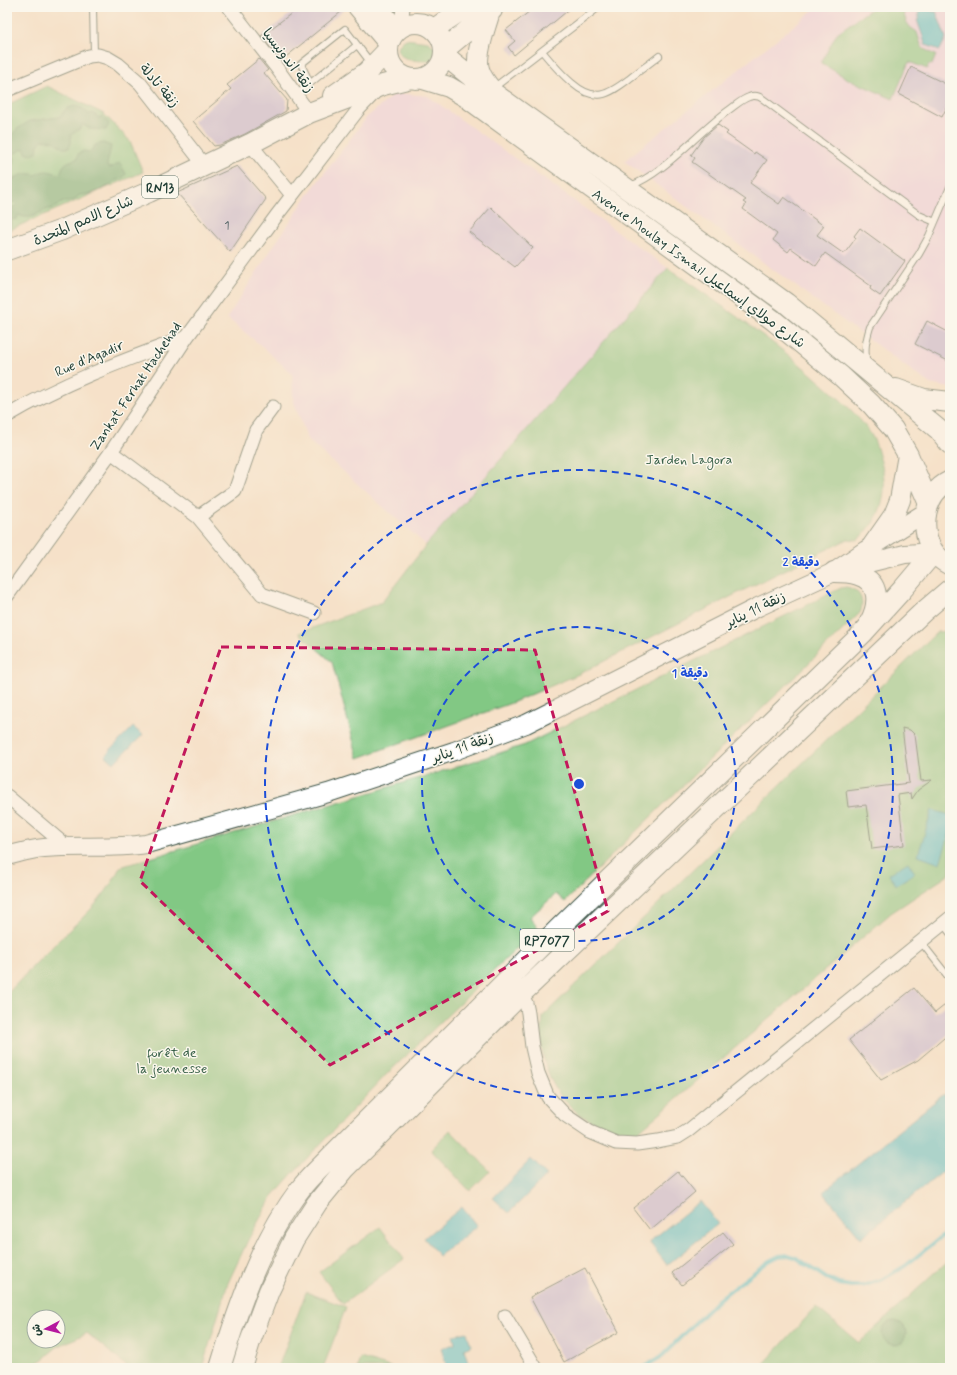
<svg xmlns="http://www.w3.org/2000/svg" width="957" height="1375" font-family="Mynerve,'Playpen Sans Arabic',sans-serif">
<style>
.built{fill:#edd0e8}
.green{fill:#82c884;stroke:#50825c;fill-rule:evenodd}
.forest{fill:#69ac72;stroke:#447453}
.water{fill:#54c1cd;stroke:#3a7f80}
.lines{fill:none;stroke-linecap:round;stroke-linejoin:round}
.stream{stroke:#54c1cd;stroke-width:4}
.building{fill:#bcafd8}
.service-casing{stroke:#3f564a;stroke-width:8}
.minor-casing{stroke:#3f564a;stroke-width:15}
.secondary-casing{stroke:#3f564a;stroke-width:20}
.primary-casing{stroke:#3f564a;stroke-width:22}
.service{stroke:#fff;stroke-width:6}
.minor{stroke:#fff;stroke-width:13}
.secondary{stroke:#fff;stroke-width:18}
.primary{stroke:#fff;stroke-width:20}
.marked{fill:none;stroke:#c2185b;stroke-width:3;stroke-dasharray:8 5;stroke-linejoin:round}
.ring{fill:none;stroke:#1d4ed8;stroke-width:2;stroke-dasharray:7 5}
.labels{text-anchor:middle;stroke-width:3;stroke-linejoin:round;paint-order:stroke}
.number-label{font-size:12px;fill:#465a5d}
.shield{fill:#fbf7ec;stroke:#61756b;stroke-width:1}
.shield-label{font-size:13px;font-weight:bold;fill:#1f3d34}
.street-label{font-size:14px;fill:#1f3d34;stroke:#fbf7ec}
.park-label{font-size:14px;fill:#386048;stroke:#fbf7ec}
.centre{fill:#1d4ed8;stroke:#fbf7ec;stroke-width:2}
.ring-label{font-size:12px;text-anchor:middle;font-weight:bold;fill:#1d4ed8;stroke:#fbf7ec;stroke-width:3;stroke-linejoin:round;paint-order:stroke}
</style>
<rect width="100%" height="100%" fill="#fbf7ec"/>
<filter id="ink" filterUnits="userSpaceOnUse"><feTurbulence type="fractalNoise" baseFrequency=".025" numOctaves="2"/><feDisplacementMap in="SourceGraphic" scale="8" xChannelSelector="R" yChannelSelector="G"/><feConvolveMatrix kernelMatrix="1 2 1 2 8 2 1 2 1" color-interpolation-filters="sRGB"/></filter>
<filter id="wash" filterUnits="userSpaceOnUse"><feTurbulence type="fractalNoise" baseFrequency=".012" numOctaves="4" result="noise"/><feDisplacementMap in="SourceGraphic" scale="16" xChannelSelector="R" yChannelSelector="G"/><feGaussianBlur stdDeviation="0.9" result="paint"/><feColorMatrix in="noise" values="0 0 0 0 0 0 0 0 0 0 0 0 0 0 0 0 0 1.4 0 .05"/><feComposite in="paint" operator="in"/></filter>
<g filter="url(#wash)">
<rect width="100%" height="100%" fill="#f6e1c9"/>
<path class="built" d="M817 7H950V388L930 384 624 161Z
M396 93 428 96 668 268 426 545 308 440 293 400 292 374 263 347 227 318 269 253 310 192 367 117Z"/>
<path class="green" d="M874 7H905L904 14 906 21 910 27 917 32 922 48 936 55 932 65 929 64 927 69 909 62 893 99 848 79 821 63 837 33Z
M406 39 428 42 435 47 436 55 429 61C420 61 398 61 398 49 399 44 402 41 406 39Z
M47 86 104 114 130 141 143 172 7 231V105Z
M668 268C721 306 777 342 826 387 841 400 857 414 868 430 874 438 877 447 879 455 890 488 884 518 857 540L848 539 742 591 579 674 514 702 358 758 332 662 299 633 382 602 426 545Z
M846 587C860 589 865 601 860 613 762 710 662 804 565 902L556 894 530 917 538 928 385 1076 292 1174 272 1197 248 1240 228 1283 202 1368H129L87 1333 57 1347 43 1359 28 1368H7V994C21 979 35 964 50 949 77 921 103 904 120 867L436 773 525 745 841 588ZM34 1317H58V1341H34Z
M950 631V874L891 913 638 1132C592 1131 555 1106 544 1059 540 1045 542 1031 543 1016L937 632Z
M450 1130 490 1171 470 1191 431 1150Z
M380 1227 404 1259 343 1304 319 1272Z
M950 1259V1368H760L816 1307 859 1343Z
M306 1292 346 1307 323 1368H278Z
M360 1358 394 1368H357Z"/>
<path class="forest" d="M74 106 82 108 89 114 94 113 98 118 102 116 109 124 106 130 90 129 82 124 81 128 71 135V143L69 148H63L54 141 42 140 38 145 37 153 31 155 26 153 25 149H22L20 151 13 154 15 159 13 164 7 162V116L10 118 11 126 7 134 10 137 17 129 30 121 59 117 66 109Z
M103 143 111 146C110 153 107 160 107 167L110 168 120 163 126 174 123 178 114 181 109 186 91 194 79 195C75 202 68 202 61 202 55 209 54 207 46 210 34 214 32 221 18 215L17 219 11 220 12 224 10 227 7 228C7 214 5 211 17 205L16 202 7 203V183C17 177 23 171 36 175 43 169 51 171 60 175 63 163 66 162 77 159L78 154 83 151 90 152 95 145Z
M882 1333a12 12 0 1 1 24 0a12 12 0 1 1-24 0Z"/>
<path class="water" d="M923 7H929L933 12 936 11 946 38 940 50 926 45 917 20 919 19V11L921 8Z
M133 727 143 735 114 763 105 755Z
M932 810 950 815V832L940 863 918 855Z
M908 862 915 873 896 885 889 874Z
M944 1094 950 1101V1166L861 1238 823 1192Z
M531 1159 547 1175 509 1213 493 1198Z
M700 1201 718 1224 667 1265 649 1242Z
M462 1207 477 1226 439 1256 424 1238Z
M467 1332 471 1346 464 1349 470 1368H447L441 1348 455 1344 453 1335Z"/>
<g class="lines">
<path class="stream" d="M642 1368 661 1357 719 1299 769 1261 779 1256 789 1255 797 1258 826 1278 839 1284 851 1286H862L881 1280 905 1266 950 1230"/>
</g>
<g id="blocks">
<path class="building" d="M288 7H347L281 61 261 36 292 13Z
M535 7H572L514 55 508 47 515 41 506 30Z
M259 59 268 70 264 73 287 100 286 111 245 134 220 145 214 146 193 121 231 89 227 85Z
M911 67 950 86V100L942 117 899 94Z
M718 125 728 132 726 134 754 154 755 152 767 160 750 183 779 204 784 197 824 226 817 235 844 254 856 238 854 236 860 228 905 261 880 296 870 289 871 286 825 253 816 266 791 248 788 252 773 240 777 234 743 209 746 204 743 202 746 200 692 162 695 158 691 155 704 137Z
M237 166 266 199 230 252 177 193Z
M491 207 533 248 515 267 469 232Z
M927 321 950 333V362L915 344Z
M902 728 910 730 915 735 921 781 932 780 918 790 912 799 911 793 898 795 904 845 872 849 866 805 848 807 846 791 909 783Z
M914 988 935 1013 950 1001V1033L918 1060 881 1080 849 1040Z
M678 1171 695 1192 650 1230 633 1208Z
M723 1232 733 1244 682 1285 672 1273Z
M585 1268 619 1332 564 1362 530 1297Z"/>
</g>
</g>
<g filter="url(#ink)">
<use href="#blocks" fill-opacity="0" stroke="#3f564a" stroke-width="1"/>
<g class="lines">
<g class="service-casing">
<path id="service" d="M93 7 94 55
M542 51C551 62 561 74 572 83 595 103 608 95 629 79 639 71 649 64 659 56
M310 83 301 64 345 29 371 63
M492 89 599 7
M296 95 357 45
M630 186C665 173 697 133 729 110 735 106 742 99 749 97 754 95 759 96 763 99L919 215 935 222
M867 364C864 350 866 340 870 327L919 254 929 236 950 187
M943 924 950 933
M921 942 950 979"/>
</g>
<g class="minor-casing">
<path id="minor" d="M229 7 276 67 309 113
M401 27 403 7
M7 90 89 56 98 55 108 58 118 64 140 83 205 166
M250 144 292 195
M7 416C64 382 125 360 187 337
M111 452 198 517 262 594 314 613
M198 517 235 491 256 430 273 407
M7 596 111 452 187 337 277 215 358 110 377 90
M7 796 66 846
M516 990 526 1003 528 1013 532 1047 538 1073 548 1097 565 1115 590 1132 616 1143 637 1144 658 1141 678 1137 689 1130 950 918
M505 1316 536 1368"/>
</g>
<g class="secondary-casing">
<path id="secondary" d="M357 7 388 44
M379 7 397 30
M844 569 905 554 934 552
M7 856C19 853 31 849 44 848 78 845 112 849 146 844L328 793 454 751 526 724 560 707 758 607 834 572 866 550 926 512"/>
</g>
<g class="primary-casing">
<path id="primary" d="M490 11C486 27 473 57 480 72 482 78 486 83 490 88
M388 51a28 28 0 1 1 56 0a28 28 0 1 1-56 0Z
M434 29 466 7
M444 50 492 10
M444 55 474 79 786 303 939 430 950 444
M423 79 449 87 466 97 773 320 841 376 871 404 893 429 908 455 929 504
M333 96 367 72 387 51
M7 250 62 230 149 192 250 144 309 113 383 85 407 79
M896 389 924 399 950 402
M950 481C924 493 919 528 933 551 937 557 944 562 950 565
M873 545 894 515 900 500 908 455
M834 572C842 572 850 572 858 575 881 582 879 605 870 622
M220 1368C238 1308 262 1238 301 1188 310 1176 322 1166 332 1155L559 928 863 633 902 590 934 552
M242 1368 250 1342 269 1291 294 1239 317 1203 345 1169 520 995 923 612 950 589"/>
</g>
<use href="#service" class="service"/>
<use href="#minor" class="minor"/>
<use href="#secondary" class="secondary"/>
<use href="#primary" class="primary"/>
</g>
</g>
<path d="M0 0H957V1375H0ZM221 647 535 650 608 911 330 1065 140 881Z" fill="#f6e1c9" fill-opacity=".55" fill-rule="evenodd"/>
<path class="marked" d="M221 647 535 650 608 911 330 1065 140 881Z"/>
<g class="ring">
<circle cx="579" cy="784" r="157"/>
<circle cx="579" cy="784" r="314"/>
</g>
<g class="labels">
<g class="number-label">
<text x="227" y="229">1</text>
</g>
<g class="shield">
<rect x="142" y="176" width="36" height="22" rx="3"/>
<rect x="520" y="929" width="54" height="22" rx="3"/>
</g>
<g class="shield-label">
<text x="160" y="192">RN13</text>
<text x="547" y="945">RP7077</text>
</g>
<g class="street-label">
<text transform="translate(289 60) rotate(53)" y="5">زنقة اندونيسيا</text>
<text transform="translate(160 85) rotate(49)" y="5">زنقة تادلة</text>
<text transform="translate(83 220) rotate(-23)" y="5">شارع الامم المتحدة</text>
<text transform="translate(699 268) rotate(36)" y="5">Avenue Moulay Ismail شارع مولاي إسماعيل</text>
<text transform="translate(89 358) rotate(-23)" y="5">Rue d'Agadir</text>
<text transform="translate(135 386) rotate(-56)" y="5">Zankat Ferhat Hachehad</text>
<text transform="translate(755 609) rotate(-26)" y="5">زنقة 11 يناير</text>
<text transform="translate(462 747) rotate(-20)" y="5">زنقة 11 يناير</text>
</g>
<g class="park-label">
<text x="689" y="464">Jarden Lagora</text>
<text x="172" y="1057">forêt de<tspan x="172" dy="16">la jeunesse</tspan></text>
</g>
</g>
<circle cx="579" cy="784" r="6" class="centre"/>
<g class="ring-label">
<text x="801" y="566">2 دقيقة</text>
<text x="690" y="677">1 دقيقة</text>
</g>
<rect width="957" height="1375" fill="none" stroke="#fbf7ec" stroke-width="24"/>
<g transform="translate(46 1329) rotate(263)"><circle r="19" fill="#fbf7ec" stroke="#a3ada2"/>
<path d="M0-3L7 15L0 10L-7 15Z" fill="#b5179e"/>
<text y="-6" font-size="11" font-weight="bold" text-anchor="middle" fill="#1f3d34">ش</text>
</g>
</svg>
